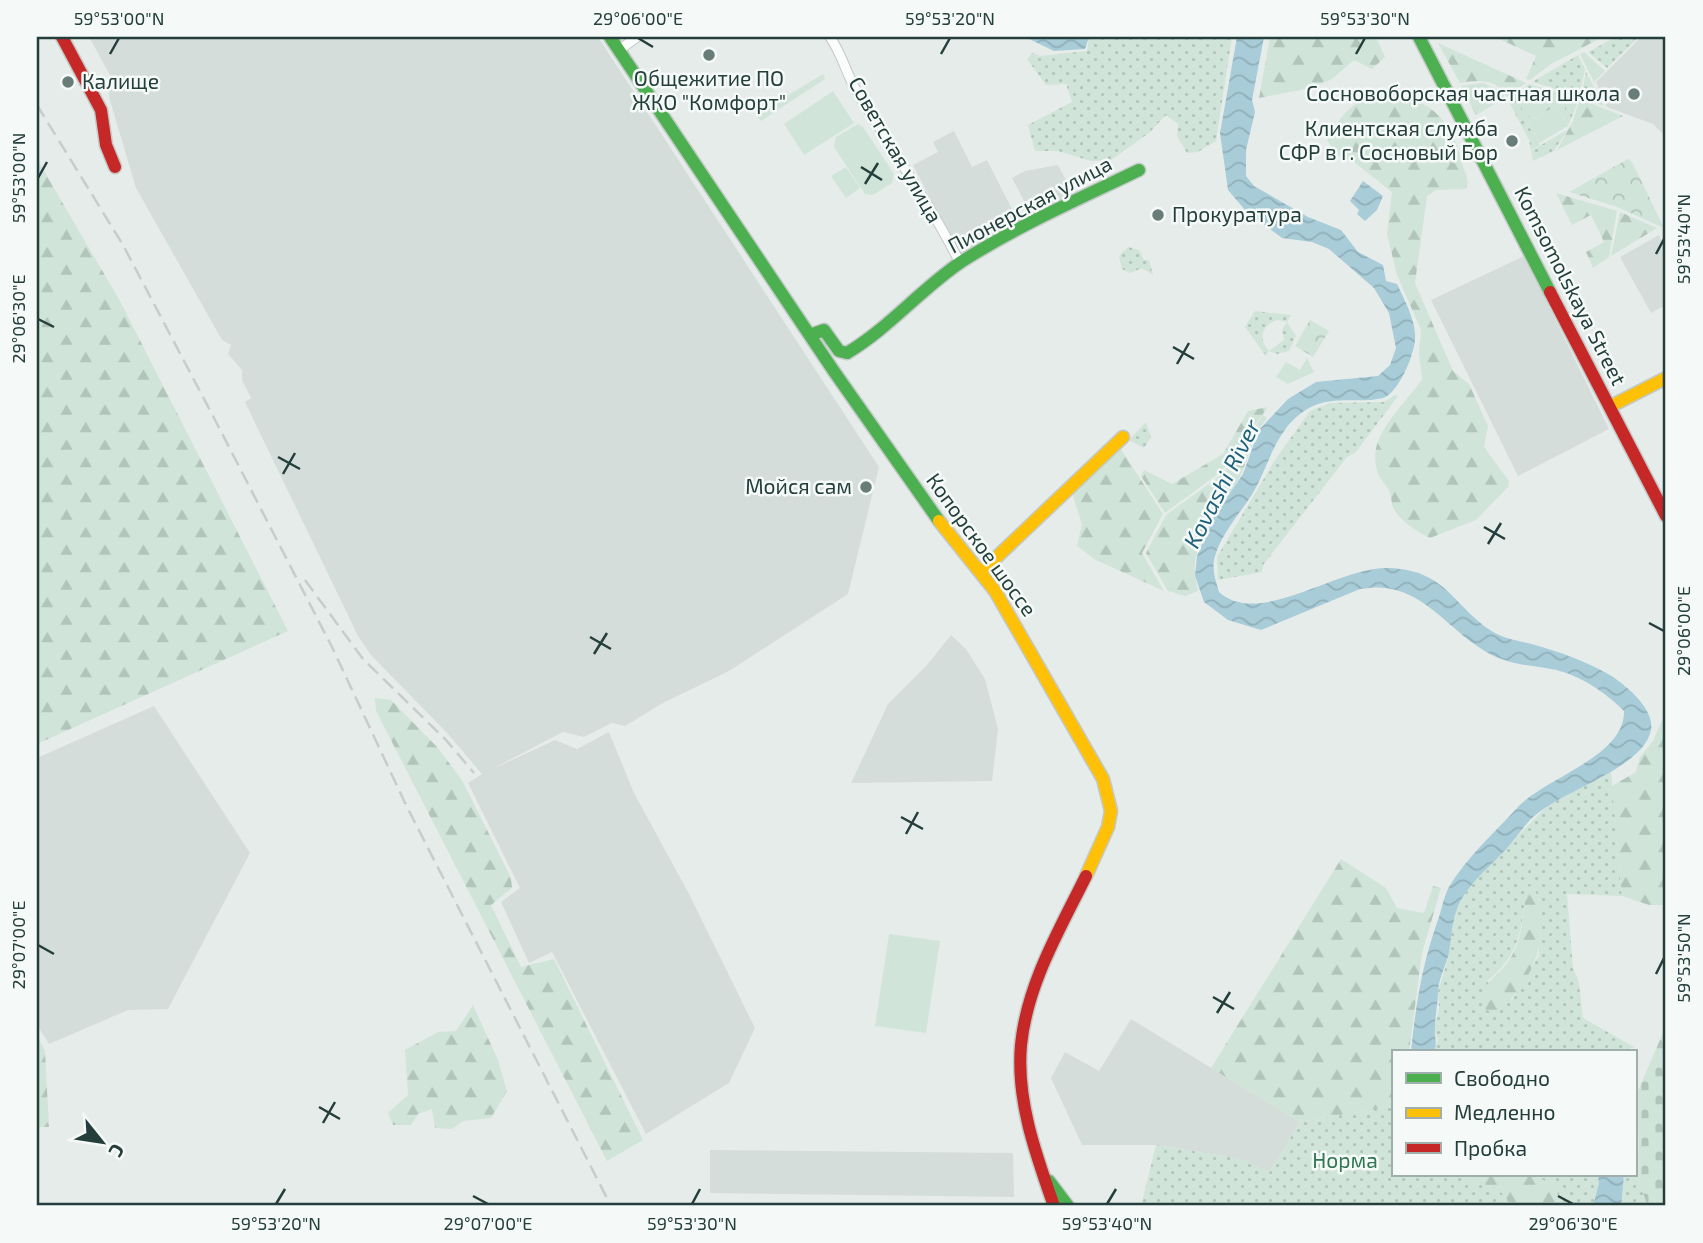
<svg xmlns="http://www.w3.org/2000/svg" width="1703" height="1243" font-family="'Exo 2',sans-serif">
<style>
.built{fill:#d5ddda}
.grass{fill:url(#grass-dots);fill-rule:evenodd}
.forest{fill:url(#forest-firs)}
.cemetery{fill:url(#cemetery-stones)}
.park{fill:url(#park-crowns)}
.pitch{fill:#d0e4d9}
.water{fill:url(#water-waves)}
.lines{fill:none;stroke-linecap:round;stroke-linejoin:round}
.street-casing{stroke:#c3c9c7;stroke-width:11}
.fast-casing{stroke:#c2c9c7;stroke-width:15}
.slow-casing{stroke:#c2c9c7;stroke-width:15}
.jam-casing{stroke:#c2c9c7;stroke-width:15}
.street{stroke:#fbfcfc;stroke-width:9}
.fast{stroke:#4caf50;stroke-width:12}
.slow{stroke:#ffc107;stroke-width:12}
.jam{stroke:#c62828;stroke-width:12}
.rail{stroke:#c8cccb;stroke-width:2.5;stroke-dasharray:14 7;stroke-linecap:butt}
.ticks{fill:none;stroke:#243f3b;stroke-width:2.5}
.poi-dot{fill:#687c78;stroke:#f5faf8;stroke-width:2.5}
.labels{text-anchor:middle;stroke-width:5;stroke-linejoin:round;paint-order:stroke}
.poi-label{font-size:21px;fill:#243f3b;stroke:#f5faf8;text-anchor:end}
.street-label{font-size:21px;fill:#243f3b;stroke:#f5faf8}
.park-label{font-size:21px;fill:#2f7653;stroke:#f5faf8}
.water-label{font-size:23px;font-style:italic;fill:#1f607b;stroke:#f5faf8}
.neatline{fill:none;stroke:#243f3b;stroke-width:2.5}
.ticks-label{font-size:18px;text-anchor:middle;fill:#243f3b}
</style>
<defs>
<pattern id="grass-dots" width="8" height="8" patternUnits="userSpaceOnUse" patternTransform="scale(1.75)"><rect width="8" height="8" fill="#d0e4d9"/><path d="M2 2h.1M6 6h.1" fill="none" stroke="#b2c5bb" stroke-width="1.8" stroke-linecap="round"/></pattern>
<pattern id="forest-firs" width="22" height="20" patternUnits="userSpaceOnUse" patternTransform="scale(1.75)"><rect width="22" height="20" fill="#d0e4d9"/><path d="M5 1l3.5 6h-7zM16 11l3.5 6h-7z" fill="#b2c5bb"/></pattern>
<pattern id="cemetery-stones" width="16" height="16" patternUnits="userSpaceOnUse" patternTransform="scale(1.75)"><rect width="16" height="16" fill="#d0e4d9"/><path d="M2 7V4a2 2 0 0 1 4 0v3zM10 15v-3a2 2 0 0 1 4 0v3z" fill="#b2c5bb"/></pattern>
<pattern id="park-crowns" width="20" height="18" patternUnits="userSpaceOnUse" patternTransform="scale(1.75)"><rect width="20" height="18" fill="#d0e4d9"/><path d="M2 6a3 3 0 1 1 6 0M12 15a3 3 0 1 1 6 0" fill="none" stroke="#b2c5bb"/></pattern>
<pattern id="water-waves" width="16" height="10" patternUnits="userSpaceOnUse" patternTransform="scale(1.75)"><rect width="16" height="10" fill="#a8ccd8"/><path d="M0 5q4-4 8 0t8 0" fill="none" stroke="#90b0ba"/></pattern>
</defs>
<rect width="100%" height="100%" fill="#e6ecea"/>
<path class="built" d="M89 37H598L879 467 848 594 729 671 663 703 625 726 612 723 584 737 563 732 490 770 555 740 577 749 609 732 634 793 688 892 755 1028 729 1083 646 1134 552 952 529 963 501 902 520 888 468 783 482 774 448 734 371 655 358 636 245 402 251 398 242 380V370L228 354 231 345 222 340 136 188 109 97 110 75Z
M1641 37H1666V137L1653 124 1607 107 1596 82Z
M954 131 972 167 987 160 1020 225 960 256 913 165 938 152 933 142Z
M1058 165 1074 195 1032 216 1012 178 1025 171Z
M1659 235 1666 249V305L1651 313 1620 257Z
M1524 256 1609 429 1518 476 1431 300Z
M951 635 966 649 985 679 998 729 992 781 851 783 888 704 927 665Z
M154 706 250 853 168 1009 128 1010 49 1044 37 1025V758Z
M1131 1019 1300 1122 1269 1173 1241 1159 1156 1145H1082L1051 1078 1065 1052 1099 1071Z
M710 1150 1013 1153 1014 1197 710 1193Z"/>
<path class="grass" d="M1089 37H1232L1216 141 1198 152 1187 153 1177 136 1178 124 1166 115 1149 133 1111 160 1091 161 1058 151H1035L1028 125 1072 102 1066 84 1046 85 1027 59 1032 53 1040 56 1087 51Z
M1616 37H1639L1607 68 1588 52Z
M1578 55 1585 69 1579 96 1532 82Z
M1586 72 1604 106 1581 98Z
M1529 84 1579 99 1568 126 1563 117 1565 108 1555 96 1534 97 1527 91 1517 97 1525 115 1535 118 1527 123 1540 145 1531 150 1529 140 1508 100Z
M1567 130 1554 151 1533 161 1531 151Z
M1128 247 1139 250 1144 260H1149L1153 275 1142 268 1130 273 1122 269 1119 256Z
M1255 311 1291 315 1287 322 1296 336 1289 351 1277 354 1269 351 1266 356 1245 327ZM1278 320 1287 322 1282 330 1284 340 1269 351C1257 339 1262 324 1278 320Z
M1395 395 1398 396 1356 452 1347 457 1263 565 1262 572 1218 580 1217 557 1275 460 1310 411 1330 403 1384 402Z
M1146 422 1151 437 1144 448 1129 440Z
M1611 771 1622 896 1567 894 1573 968 1579 982 1583 1018 1634 1047 1621 1052H1434L1438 1040 1434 1029 1439 1009 1438 991 1448 959 1447 942 1456 911 1469 886 1550 803ZM1527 888 1539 899V955L1512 1000 1487 981C1521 954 1521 928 1527 888Z
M1639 1056 1635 1066 1640 1185 1647 1201 1645 1206H1621L1624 1175H1635V1058Z
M1393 1106V1175H1465L1472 1183 1498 1188 1512 1206H1141L1156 1145 1241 1159 1269 1173 1300 1122Z
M1533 1175H1598L1599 1183 1593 1205 1577 1203 1568 1206 1556 1199 1558 1188Z"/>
<path class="forest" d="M1270 37H1376L1385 57 1372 69 1354 60 1332 79 1310 88 1259 98Z
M1495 37H1590L1597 40 1551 64 1530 80 1526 79 1536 56Z
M1438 43 1526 83 1507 97C1497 78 1478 80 1460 83Z
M1584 52 1605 71 1594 82 1580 54Z
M1483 83 1501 91 1505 98 1476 115 1461 86Z
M1527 91 1534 97 1555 96 1565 108 1563 117 1556 106 1535 118 1525 115 1517 98Z
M1378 93C1426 95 1451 116 1462 163 1465 174 1470 178 1466 189L1436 190 1427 196 1415 283 1453 371 1469 384 1488 426 1484 447 1509 481 1508 487 1476 520 1430 538C1418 532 1398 520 1393 507 1391 502 1392 496 1389 491 1387 485 1380 480 1378 473 1364 436 1405 406 1422 379L1419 354 1421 330 1397 275 1387 234 1392 192 1354 162 1337 155 1327 140C1341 115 1350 103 1378 93Z
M1580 99 1623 116 1557 150 1573 121Z
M37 159 120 301 288 631 37 744Z
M1556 193 1617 211 1609 257 1593 268 1586 252 1604 242 1591 215 1572 225Z
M1620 212 1657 228 1611 256Z
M1268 407 1222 471 1165 513 1141 476 1144 470 1172 484 1223 454 1248 411Z
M1263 415 1267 418C1253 435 1250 453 1242 472 1225 517 1183 537 1198 591L1185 596 1168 591 1146 553 1166 515 1224 473Z
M1117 443 1163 514 1142 553 1164 591 1096 560 1077 546 1082 524 1071 490Z
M375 698 391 700 437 747 462 780 511 878 512 888 491 905 521 967 554 959 643 1140 607 1161 376 711Z
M1666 711V905H1649L1622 896 1612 786 1636 772 1640 757 1653 741Z
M1341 859 1386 888 1397 908 1424 913 1433 886 1441 888 1422 953 1409 1052H1393V1106L1300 1122 1211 1068Z
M1533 885C1554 932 1534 984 1495 1013L1486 1010 1480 997C1488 980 1493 979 1504 967 1523 945 1523 914 1527 887Z
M473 1005 498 1060 507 1091 491 1118 463 1121 452 1129 435 1128 432 1109 418 1114 411 1125H393L388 1113 408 1095 405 1050 438 1032 456 1031Z
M37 1036 45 1051 49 1127H37Z
M1465 1175H1533L1559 1188 1556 1199 1568 1206H1512L1498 1188 1472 1183Z"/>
<path class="cemetery" d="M1666 1026V1206H1645L1646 1201 1640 1185 1637 1093Z"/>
<path class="park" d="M1628 159 1632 162 1664 228 1617 207 1569 192Z
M1310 320 1329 331 1313 357 1295 346Z"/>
<path class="pitch" d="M823 74 825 79 761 121 756 115Z
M833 91 854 123 804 155 784 124Z
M1556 106 1568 126 1539 143 1527 123Z
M858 124 863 127 894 174 892 183 873 195 865 194 834 147 836 137Z
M846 167 860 188 846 198 831 176Z
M1307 358 1314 372 1288 384 1276 377 1286 362 1300 370Z
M889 934 940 941 926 1033 875 1026Z"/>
<path class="water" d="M1025 37H1089L1085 49 1054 51Z
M1237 37H1264L1252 100 1255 112 1246 150V176L1254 186 1308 217 1341 230 1358 252 1383 265 1386 281 1397 284C1404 299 1414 317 1415 334 1417 350 1399 393 1383 398 1358 404 1334 395 1309 408 1274 428 1270 466 1251 496 1239 514 1221 535 1215 556 1211 568 1216 581 1219 592 1260 629 1339 565 1390 568 1446 571 1451 603 1490 630 1503 639 1520 641 1535 645 1560 652 1585 661 1608 674 1625 684 1655 709 1651 730 1643 770 1559 790 1530 820 1522 829 1515 839 1507 848 1489 868 1467 884 1457 909 1450 926 1452 944 1447 960 1443 971 1439 980 1438 991 1438 1003 1435 1017 1435 1027 1434 1038 1438 1041 1434 1052H1411C1416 1003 1422 964 1439 917 1442 908 1444 896 1449 887 1466 858 1495 832 1518 807 1546 777 1625 757 1624 711 1605 692 1579 674 1551 669 1534 666 1516 665 1499 658 1448 637 1424 577 1360 589L1261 630 1228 620 1204 602 1195 576 1197 556 1212 520 1243 474 1259 430 1288 399 1316 382 1378 376 1390 365 1396 348 1389 313 1374 288 1329 249 1312 242 1282 238 1245 210 1228 190 1220 133Z
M1363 181 1383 196 1377 210 1365 221 1357 214 1359 210 1350 201Z
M1598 1175H1624L1621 1206H1593L1599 1183Z"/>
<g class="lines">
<g class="street-casing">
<path id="street" d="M830 37C842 54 846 73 856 90 890 148 930 203 960 263
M619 50 637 37"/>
</g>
<g class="fast-casing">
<path id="fast" d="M610 37 833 370 939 521
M1419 37 1550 292
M810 335 824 330 839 351 847 353C889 328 921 289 961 262 1017 226 1079 199 1139 170
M1049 1181 1068 1206"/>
</g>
<g class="slow-casing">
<path id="slow" d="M1611 406 1666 378
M939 521 995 591 1103 779 1111 811 1108 827 1086 876
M981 572 1123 437"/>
</g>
<g class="jam-casing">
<path id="jam" d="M62 37 101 110 106 145 115 167
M1550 292 1666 516
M1054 1206C1036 1155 1016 1100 1021 1045 1027 984 1060 929 1086 876"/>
</g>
<use href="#street" class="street"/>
<use href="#fast" class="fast"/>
<use href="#slow" class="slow"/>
<use href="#jam" class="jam"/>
<path class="rail" d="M37 105 123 245 213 416 332 647 406 805 611 1206
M305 580 363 659 446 740 474 773"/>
</g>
<path class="ticks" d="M638 38 653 47M110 54 119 38M941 54 950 38M1356 54 1365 38M861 167 882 180M38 178 47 162M865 184 878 163M1656 254 1664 239M38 319 54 327M1173 347 1194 359M1177 364 1189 343M278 457 300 469M283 474 295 453M1484 527 1505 539M1488 544 1501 523M1649 623 1664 631M590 637 611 649M594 654 607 633M901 817 923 829M906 834 918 812M38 945 54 954M1656 974 1664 958M1213 997 1234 1009M1217 1013 1230 992M319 1107 340 1119M323 1123 335 1102M473 1196 488 1204M1558 1196 1573 1204M276 1204 285 1189M692 1204 700 1189M1107 1204 1116 1189"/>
<g class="poi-dot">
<circle cx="709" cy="55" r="7"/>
<circle cx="68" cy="82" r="7"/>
<circle cx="1634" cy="94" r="7"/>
<circle cx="1512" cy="141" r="7"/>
<circle cx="1158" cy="215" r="7"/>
<circle cx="866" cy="487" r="7"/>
</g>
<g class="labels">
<g class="poi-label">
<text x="709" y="86" text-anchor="middle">Общежитие ПО<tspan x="709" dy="24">ЖКО "Комфорт"</tspan></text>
<text x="82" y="89" text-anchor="start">Калище</text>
<text x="1620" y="101">Сосновоборская частная школа</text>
<text x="1498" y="136">Клиентская служба<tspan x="1498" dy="24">СФР в г. Сосновый Бор</tspan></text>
<text x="1172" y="222" text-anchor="start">Прокуратура</text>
<text x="852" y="494">Мойся сам</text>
</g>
<g class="street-label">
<text transform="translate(895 150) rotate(60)" y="7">Советская улица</text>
<text transform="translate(1030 205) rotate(-28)" y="7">Пионерская улица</text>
<text transform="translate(1570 286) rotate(63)" y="7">Komsomolskaya Street</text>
<text transform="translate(981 545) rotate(54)" y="7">Копорское шоссе</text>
</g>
<g class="park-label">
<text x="1345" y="1168">Норма</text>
</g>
<g class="water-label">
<text transform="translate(1222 484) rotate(-63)" y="8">Kovashi River</text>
</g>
</g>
<rect width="1703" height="1243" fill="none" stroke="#f5faf8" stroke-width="77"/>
<rect x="1392" y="1050" width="245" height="126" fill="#f5faf8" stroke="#a1afac" stroke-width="2"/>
<rect x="1406" y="1073" width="35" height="10" fill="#4caf50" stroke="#a1afac" stroke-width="2"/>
<text x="1454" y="1086" font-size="21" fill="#243f3b">Свободно</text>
<rect x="1406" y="1108" width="35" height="10" fill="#ffc107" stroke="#a1afac" stroke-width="2"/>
<text x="1454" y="1120" font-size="21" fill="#243f3b">Медленно</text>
<rect x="1406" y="1143" width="35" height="10" fill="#c62828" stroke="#a1afac" stroke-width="2"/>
<text x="1454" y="1156" font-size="21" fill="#243f3b">Пробка</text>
<g transform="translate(102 1142) rotate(120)" stroke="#f5faf8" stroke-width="5" paint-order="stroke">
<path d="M0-5L12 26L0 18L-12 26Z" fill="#243f3b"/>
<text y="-10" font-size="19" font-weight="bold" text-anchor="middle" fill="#243f3b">С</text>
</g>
<rect x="38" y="38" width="1626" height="1166" class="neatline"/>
<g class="ticks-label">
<text x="119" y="25">59°53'00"N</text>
<text x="638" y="25">29°06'00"E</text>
<text x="950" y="25">59°53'20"N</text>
<text x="1365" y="25">59°53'30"N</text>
<text transform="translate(19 178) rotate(-90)" y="6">59°53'00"N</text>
<text transform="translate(1684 239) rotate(-90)" y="6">59°53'40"N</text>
<text transform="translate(19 319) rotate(-90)" y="6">29°06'30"E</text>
<text transform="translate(1684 631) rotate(-90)" y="6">29°06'00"E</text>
<text transform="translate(19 945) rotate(-90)" y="6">29°07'00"E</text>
<text transform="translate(1684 958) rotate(-90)" y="6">59°53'50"N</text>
<text x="276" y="1230">59°53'20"N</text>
<text x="488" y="1230">29°07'00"E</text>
<text x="692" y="1230">59°53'30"N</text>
<text x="1107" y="1230">59°53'40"N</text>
<text x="1573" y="1230">29°06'30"E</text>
</g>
</svg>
